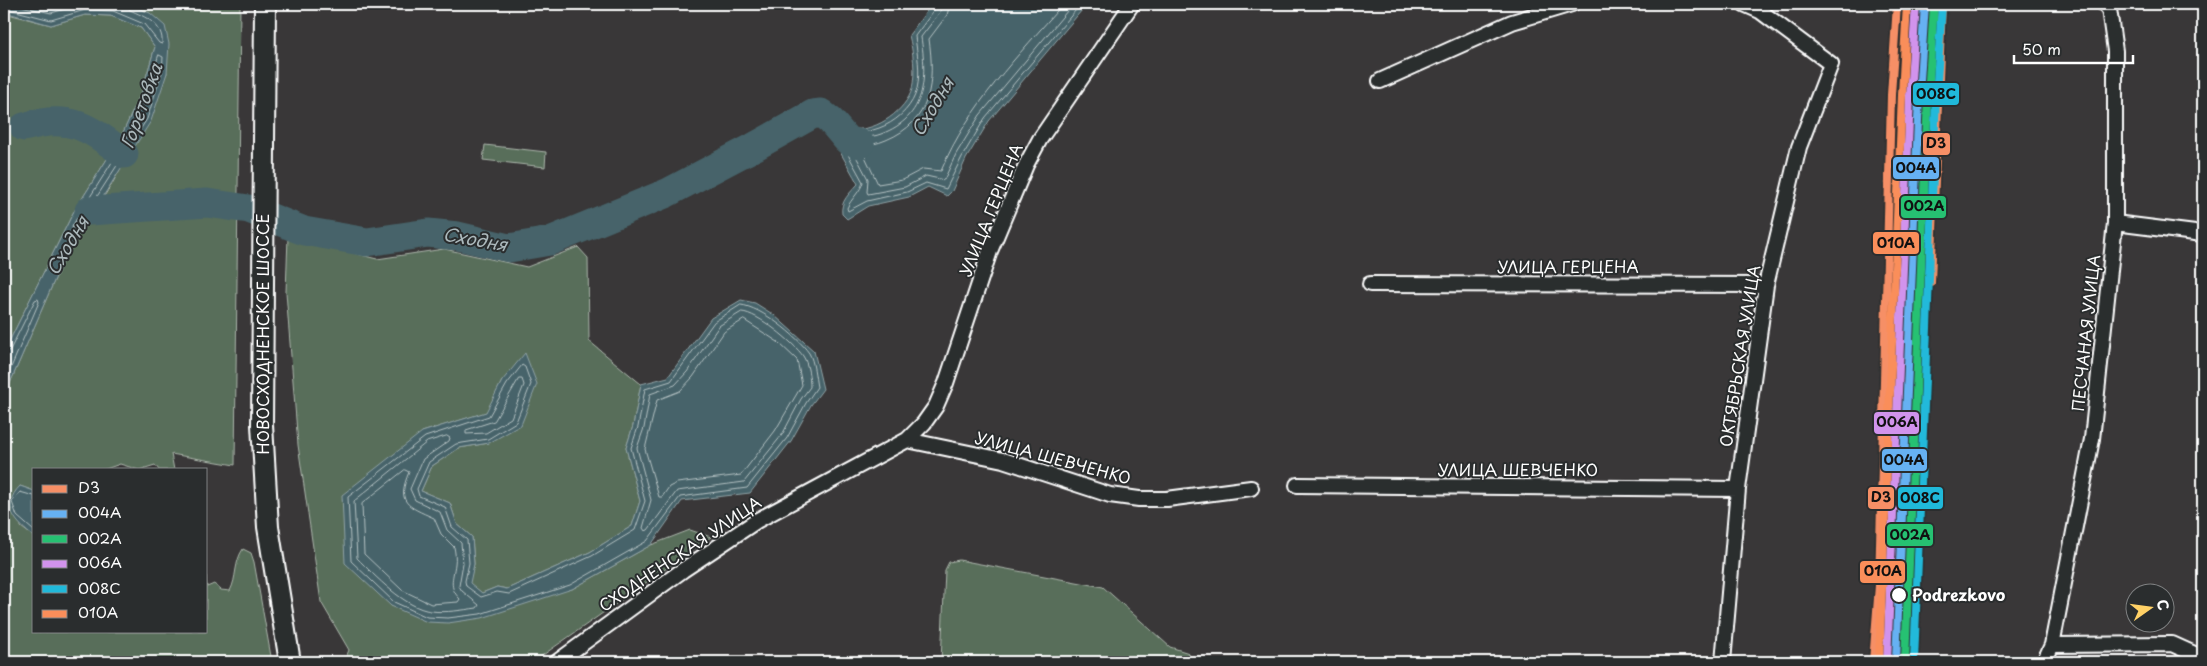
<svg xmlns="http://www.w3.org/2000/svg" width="2207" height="666" font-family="'Playpen Sans',sans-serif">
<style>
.green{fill:#586e5a;stroke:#acb6ac}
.water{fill:#46646a;stroke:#90a2a6}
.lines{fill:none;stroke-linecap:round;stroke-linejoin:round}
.shore{stroke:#b5c1c3;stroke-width:1}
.river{stroke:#46646a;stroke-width:29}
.street-casing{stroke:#fff;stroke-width:18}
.secondary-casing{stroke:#fff;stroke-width:24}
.street{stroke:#2a2d2e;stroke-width:14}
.secondary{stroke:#2a2d2e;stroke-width:20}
.rail-1-casing{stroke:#2a2d2e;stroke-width:11}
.rail-2-casing{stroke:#2a2d2e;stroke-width:11}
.rail-3-casing{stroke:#2a2d2e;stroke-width:11}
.rail-4-casing{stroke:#2a2d2e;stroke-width:11}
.rail-5-casing{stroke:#2a2d2e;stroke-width:11}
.rail-6-casing{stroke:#2a2d2e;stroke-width:11}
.rail-1{stroke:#f68f66;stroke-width:8}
.rail-2{stroke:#66b1f2;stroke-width:8}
.rail-3{stroke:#26c172;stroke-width:8}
.rail-4{stroke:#d193ec;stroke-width:8}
.rail-5{stroke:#20b9da;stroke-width:8}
.rail-6{stroke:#fa8e5a;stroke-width:8}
.stop-dot{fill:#fff;stroke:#2a2d2e;stroke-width:2}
.labels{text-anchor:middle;stroke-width:4;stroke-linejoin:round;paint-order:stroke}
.street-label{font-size:16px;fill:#fff;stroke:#2a2d2e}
.stop-label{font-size:16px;font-weight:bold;fill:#fff;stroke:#2a2d2e;text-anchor:start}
.water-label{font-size:18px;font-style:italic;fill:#acb9bc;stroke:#2a2d2e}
.line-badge{stroke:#2a2d2e;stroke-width:2}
.pale-badge-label{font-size:14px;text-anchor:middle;font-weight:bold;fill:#111}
</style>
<rect width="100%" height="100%" fill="#393738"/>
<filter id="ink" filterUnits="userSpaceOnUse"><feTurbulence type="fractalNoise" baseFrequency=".02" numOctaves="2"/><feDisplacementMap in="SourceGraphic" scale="10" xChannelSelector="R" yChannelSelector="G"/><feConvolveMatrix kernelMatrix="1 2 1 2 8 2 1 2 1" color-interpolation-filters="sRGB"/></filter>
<g filter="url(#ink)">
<path class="green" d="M127 4H240L235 465 171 454 174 470H159L155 465 139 470 120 464 103 470H34V491L20 486 21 527 34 537V632H206V576L207 587 214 584 221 590 230 591C237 578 234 562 243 549L251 553 254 562 272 662H4V397L64 258 112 184 129 153 167 73 150 13Z
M4 13 51 25 85 15 111 16 141 28 155 47 142 91 121 137 73 213 4 352Z
M485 145 546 152 545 167 483 160Z
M288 237 377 259 444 249 527 267 578 247 588 258 589 341 641 384 633 426 626 448 640 501 632 526 590 552 507 589 497 587 482 593 469 583 474 564 472 537 457 524 450 503 421 491 432 466 459 448 489 443 502 381 487 412 422 432 391 606 572 589 651 545 690 530 711 537 533 662H344L349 650 321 602 298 445 286 292Z
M959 560 1103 587 1170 647 1189 653 1190 662H941L945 570 949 562Z"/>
<path class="water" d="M4 4H127L150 13 165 26 169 44 167 73 151 121 64 258 4 397V352L73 213 121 137 142 91 155 47 141 28 111 16 85 15 51 25 4 12Z
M932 4H1087L989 121 966 159 952 191 947 196 928 187 909 197 868 206 847 219 842 214C840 201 850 193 858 184L825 125 834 118C840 123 847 128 855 129 877 131 906 110 912 89 916 71 913 52 909 35Z
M741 300 755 303 774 315 814 351 823 389 811 405 791 441 750 493 682 501 651 545 572 589 482 618 448 623 427 622 391 606 345 563 342 495 422 432 486 412 502 381 525 353 537 384 521 425 489 443 459 448 432 466 421 491 450 503 457 524 472 537 474 564 470 583 482 593 497 587 507 589 590 552 632 526 640 501 626 448 633 426 641 384 668 377 711 318Z
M20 486 34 491V537C16 523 0 506 20 486Z"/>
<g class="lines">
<path class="shore" d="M12 4 51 13 84 4 119 7 121 4
M936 4 935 9 915 36C917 54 921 71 917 89 909 121 866 142 837 127L834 129 863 182C861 191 851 199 847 208L848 211 867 201 907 192 926 183 946 189 962 157 985 118 1081 4
M942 4 940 12 921 37C927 78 927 117 881 134 871 138 856 137 848 141L868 179 867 192 868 194 905 187 926 176 944 180 956 154 980 115 1073 4
M950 4 947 15 929 39C935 82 932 121 886 140 878 144 868 144 861 148L878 184 902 180 923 169 941 171C968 106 1018 56 1063 4
M4 8 51 20 85 10 113 11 144 24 159 43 162 44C164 24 145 17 130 10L128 4
M159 55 163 57 162 72 147 119 76 229 73 230 72 227 78 216 126 140 147 93Z
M741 305C761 307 797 336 809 353 814 361 815 377 817 387L806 403 787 438 747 488 680 497 647 541 570 585 480 614 448 618 427 617 394 602 351 561 348 497 425 437 489 416 507 384 522 365 525 367 531 384 516 422 488 439 456 444 429 462 417 489 419 496 445 507 452 527 467 540 469 563 465 581 466 586 481 597 497 592 509 594 592 556 635 530 645 501 631 448 638 427 645 389 671 381 714 322Z
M742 312C758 313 794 343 803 356 808 363 810 379 810 387L801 399 782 435 744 482 677 491 648 530 645 531 643 528 651 500 637 448 644 428 650 394 675 385 687 372 719 326Z
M744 320 778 342 797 360 802 385 775 431 741 475 677 483 669 487 662 497H659L645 449 657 400 680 391 693 377 724 332Z
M4 353 10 350 35 300 38 299 39 302 4 384
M519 379H522L524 385 511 418 486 433 466 434V430L494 421Z
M447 436 450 438 449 441 423 459 410 489 415 500 440 512 447 530 461 543 463 563 459 586 462 591 479 605 477 608C462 610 447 613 431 611 405 608 375 576 357 558L354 501 427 442Z
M405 470 409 472C396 503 407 506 434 518L441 534 454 547C455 552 456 558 455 564 453 579 448 587 460 599L458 602 431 604 402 590 364 554 362 504Z
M34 496 20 492 12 502 17 516 34 531"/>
<path class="river" d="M24 127C70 113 88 127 124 154
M89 211 207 203 249 209 304 231 367 242 428 233 458 236 509 248 550 241 667 193 754 147 813 114 821 113 831 121 847 140 860 144"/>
<g class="street-casing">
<path id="street" d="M1380 81 1512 22 1572 4
M2115 223 2203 234
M1370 284 1766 285
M907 440 1003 460 1110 495 1139 499H1167L1251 488
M1297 485 1738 489
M2052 645 2172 644 2203 658
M557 662 683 570 758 520 907 440 924 423 936 406 946 383 990 251 1026 165 1040 139 1132 4
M1723 662 1738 489 1766 285 1799 147 1831 64 1760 11 1744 4
M2044 662 2052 645 2092 439 2115 223V51L2109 9 2104 4"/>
</g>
<g class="secondary-casing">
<path id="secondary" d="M265 4 262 425 268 527 290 662"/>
</g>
<use href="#street" class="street"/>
<use href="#secondary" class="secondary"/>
<g class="rail-1-casing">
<path id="rail-1" d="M1931 283 1942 4
M1873 662 1879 585 1891 95 1897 4"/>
</g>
<g class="rail-2-casing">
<path id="rail-2" d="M1896 662 1919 96 1925 4"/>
</g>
<g class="rail-3-casing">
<path id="rail-3" d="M1905 662 1928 96 1934 5"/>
</g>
<g class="rail-4-casing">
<path id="rail-4" d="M1887 662 1910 96 1916 4"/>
</g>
<g class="rail-5-casing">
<path id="rail-5" d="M1914 662 1936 97 1942 5"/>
</g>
<g class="rail-6-casing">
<path id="rail-6" d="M1879 661 1902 95 1907 4"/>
</g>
<use href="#rail-1" class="rail-1"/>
<use href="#rail-2" class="rail-2"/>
<use href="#rail-3" class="rail-3"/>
<use href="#rail-4" class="rail-4"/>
<use href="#rail-5" class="rail-5"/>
<use href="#rail-6" class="rail-6"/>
</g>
</g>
<circle class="stop-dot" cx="1899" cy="595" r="8"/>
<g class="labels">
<g class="street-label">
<text transform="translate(991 210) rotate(-68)" y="6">УЛИЦА ГЕРЦЕНА</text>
<text x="1568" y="273">УЛИЦА ГЕРЦЕНА</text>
<text transform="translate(2086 333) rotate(-84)" y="6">ПЕСЧАНАЯ УЛИЦА</text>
<text transform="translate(263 334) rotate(-90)" y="6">НОВОСХОДНЕНСКОЕ ШОССЕ</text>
<text transform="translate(1740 356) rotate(-81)" y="6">ОКТЯБРЬСКАЯ УЛИЦА</text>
<text transform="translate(1053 458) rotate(15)" y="6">УЛИЦА ШЕВЧЕНКО</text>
<text x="1518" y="476">УЛИЦА ШЕВЧЕНКО</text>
<text transform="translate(680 554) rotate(-34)" y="6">СХОДНЕНСКАЯ УЛИЦА</text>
</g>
<g class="stop-label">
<text x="1912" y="601">Podrezkovo</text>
</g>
<g class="water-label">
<text transform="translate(142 106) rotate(-70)" y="6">Горетовка</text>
<text transform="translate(933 107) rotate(-59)" y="6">Сходня</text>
<text transform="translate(475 240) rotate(10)" y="6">Сходня</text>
<text transform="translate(68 246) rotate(-59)" y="6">Сходня</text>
</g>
</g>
<g class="line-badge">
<rect x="1912" y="82" width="48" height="24" rx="5" fill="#20b9da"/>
<rect x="1922" y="132" width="29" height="24" rx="5" fill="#f68f66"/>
<rect x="1892" y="156" width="48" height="24" rx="5" fill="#66b1f2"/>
<rect x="1900" y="195" width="47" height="24" rx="5" fill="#26c172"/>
<rect x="1872" y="231" width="48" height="24" rx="5" fill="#fa8e5a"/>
<rect x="1873" y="411" width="47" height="24" rx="5" fill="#d193ec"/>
<rect x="1881" y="448" width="47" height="24" rx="5" fill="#66b1f2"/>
<rect x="1867" y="486" width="28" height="24" rx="5" fill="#f68f66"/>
<rect x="1897" y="486" width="47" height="24" rx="5" fill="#20b9da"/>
<rect x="1886" y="523" width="48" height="24" rx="5" fill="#26c172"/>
<rect x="1859" y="560" width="47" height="24" rx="5" fill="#fa8e5a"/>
</g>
<g class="pale-badge-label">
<text x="1936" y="99">008С</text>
<text x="1936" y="148">D3</text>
<text x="1916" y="173">004А</text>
<text x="1924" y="211">002А</text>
<text x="1896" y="248">010А</text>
<text x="1897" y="427">006А</text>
<text x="1904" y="465">004А</text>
<text x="1881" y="502">D3</text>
<text x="1920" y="503">008С</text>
<text x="1910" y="540">002А</text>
<text x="1883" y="576">010А</text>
</g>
<rect width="2207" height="666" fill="none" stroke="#2a2d2e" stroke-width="20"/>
<rect x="10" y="10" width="2187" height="646" fill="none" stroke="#fff" stroke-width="2" filter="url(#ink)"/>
<rect x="32" y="468" width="175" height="165" fill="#2a2d2e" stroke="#7f8182"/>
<rect x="42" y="485" width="25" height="8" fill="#f68f66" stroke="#7f8182"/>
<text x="78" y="493" font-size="15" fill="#ffffff">D3</text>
<rect x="42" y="510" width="25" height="8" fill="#66b1f2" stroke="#7f8182"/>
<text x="78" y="518" font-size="15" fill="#ffffff">004А</text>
<rect x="42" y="535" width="25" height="8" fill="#26c172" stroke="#7f8182"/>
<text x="78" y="544" font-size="15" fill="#ffffff">002А</text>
<rect x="42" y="560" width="25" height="8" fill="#d193ec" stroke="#7f8182"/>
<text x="78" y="568" font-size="15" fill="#ffffff">006А</text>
<rect x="42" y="585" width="25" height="8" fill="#20b9da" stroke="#7f8182"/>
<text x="78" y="594" font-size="15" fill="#ffffff">008С</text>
<rect x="42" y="610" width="25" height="8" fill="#fa8e5a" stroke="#7f8182"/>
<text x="78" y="618" font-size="15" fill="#ffffff">010А</text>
<g transform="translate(2150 608) rotate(76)"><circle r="24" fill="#2a2d2e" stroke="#7f8182"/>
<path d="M0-4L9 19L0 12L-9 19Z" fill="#ffd166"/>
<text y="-8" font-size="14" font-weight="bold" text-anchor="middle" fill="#ffffff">С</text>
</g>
<path d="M2014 55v8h119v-8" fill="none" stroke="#ffffff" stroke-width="2.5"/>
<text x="2022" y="55" font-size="15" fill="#ffffff" stroke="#2a2d2e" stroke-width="4" paint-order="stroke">50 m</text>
</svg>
